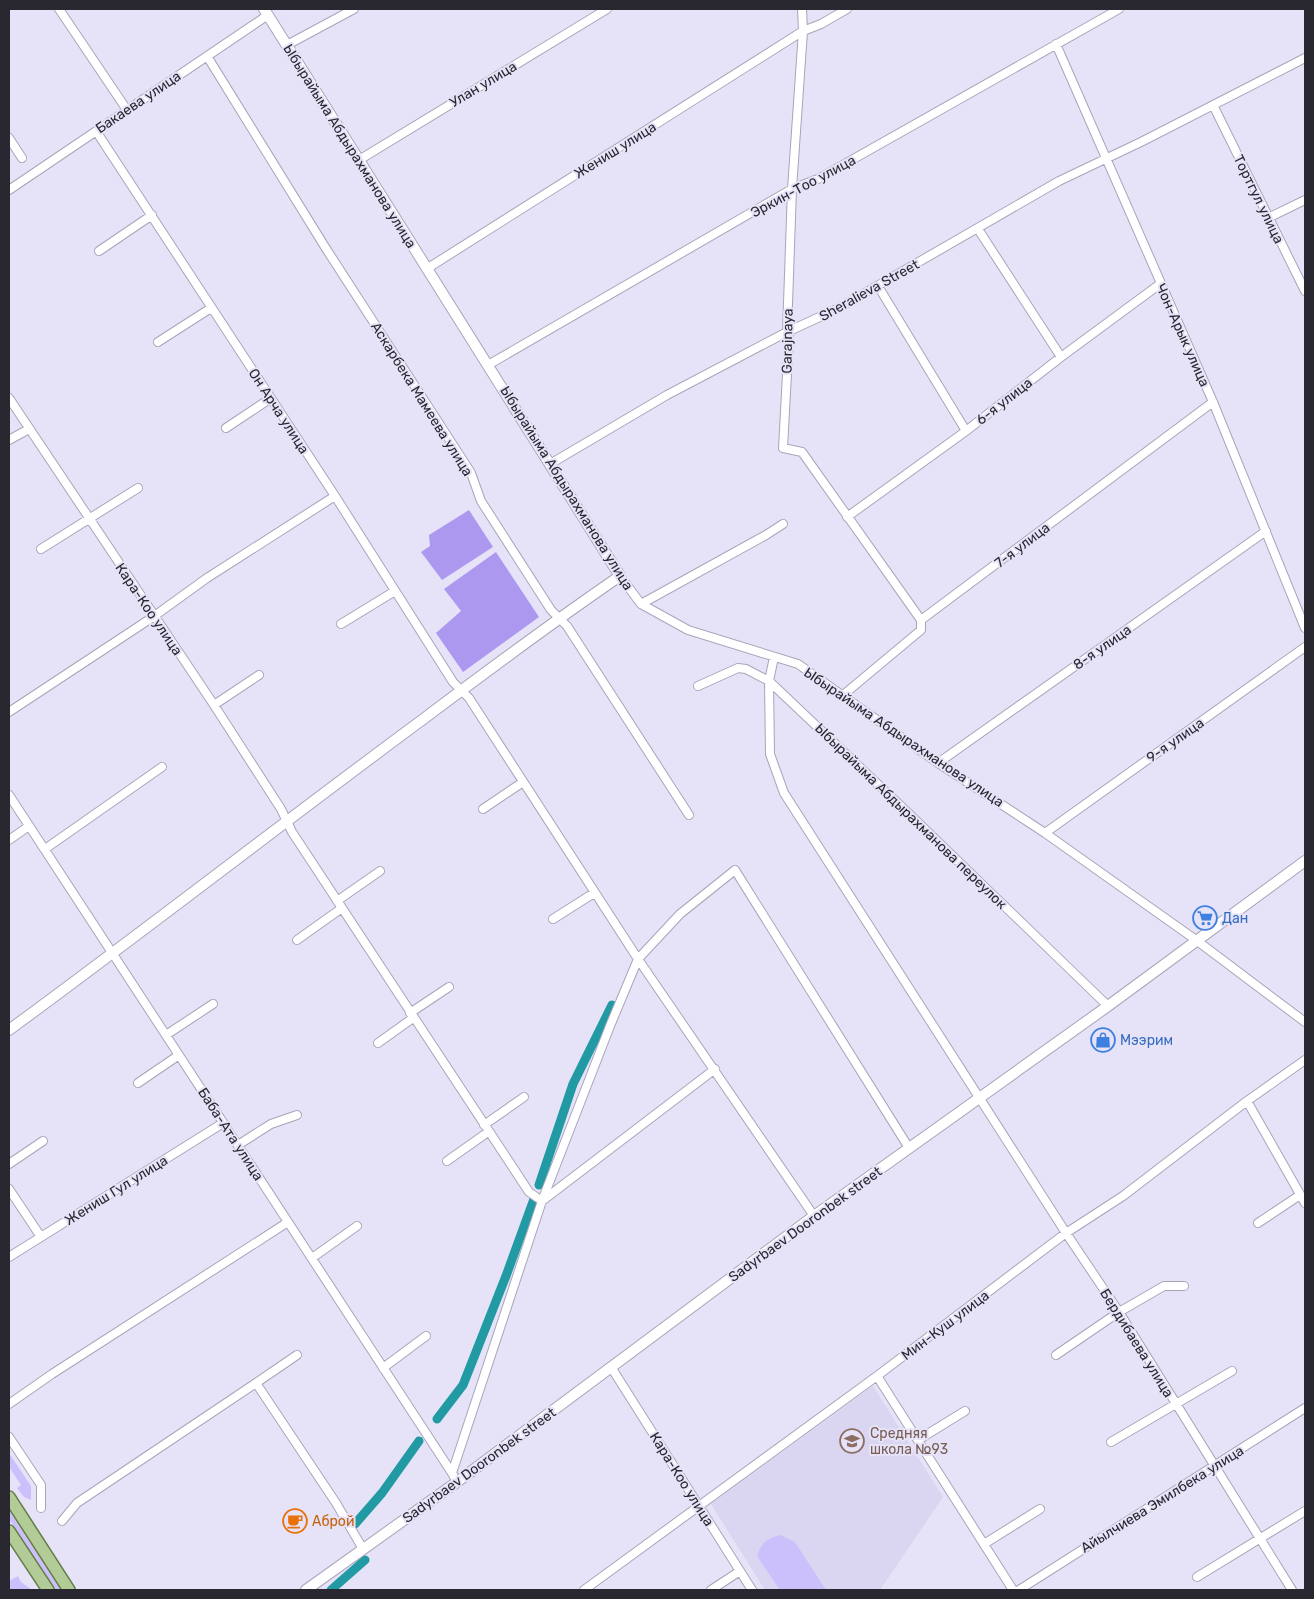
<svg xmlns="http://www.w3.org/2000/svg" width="1314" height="1599" font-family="Rubik,sans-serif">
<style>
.built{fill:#dad5f1}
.green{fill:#ccc0fc}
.forest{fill:#ac98ef}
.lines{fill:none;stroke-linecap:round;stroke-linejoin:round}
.canal{stroke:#229aa4;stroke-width:9}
.street-casing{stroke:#a8a5b9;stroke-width:10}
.secondary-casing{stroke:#a8a5b9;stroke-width:12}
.primary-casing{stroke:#627c45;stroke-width:14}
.street{stroke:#fff;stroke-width:8}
.secondary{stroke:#fff;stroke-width:10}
.primary{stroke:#b3cb97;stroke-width:11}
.labels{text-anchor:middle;stroke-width:4;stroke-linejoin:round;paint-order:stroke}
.street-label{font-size:14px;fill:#292830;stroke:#e6e3f8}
.shop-label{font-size:14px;fill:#366cbe;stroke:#e6e3f8;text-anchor:start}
.education-label{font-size:14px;fill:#785e54;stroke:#e6e3f8;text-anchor:start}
.food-label{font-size:14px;fill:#c56008;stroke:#e6e3f8;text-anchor:start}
</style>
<rect width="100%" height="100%" fill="#e6e3f8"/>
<path class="built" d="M873 1386 943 1497 880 1590H765L711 1504Z"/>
<path class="green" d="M9 1453 31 1486V1500L24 1497 17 1488 21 1485 9 1467Z
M9 1510 61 1590H55L9 1519Z
M780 1535 795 1542 826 1590H780L757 1556C762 1542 766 1539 780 1535Z
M18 1576 21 1582 32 1590H9V1581Z"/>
<path class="forest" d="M469 510 493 547 442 580 421 552 430 546 429 535Z
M496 552 539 617 463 672 436 633 461 611 444 589Z"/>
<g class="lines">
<path class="canal" d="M539 1185 573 1084 612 1005
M437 1419 463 1385 506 1276 534 1199
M355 1524 382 1493 419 1441
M331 1590 365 1560"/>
<g class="street-casing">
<path id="street" d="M59 9 127 110
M802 9 803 31 792 189 787 332 789 337 783 448 802 452 921 620
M1056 44 1213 402 1305 628
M287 45 354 9
M207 56 325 247 471 473 481 501 551 610 567 626 689 815
M1213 105 1305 291
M96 131 335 496 453 682 469 698 638 959 814 1216
M9 138 22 158
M359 160 607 9
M9 190 268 15
M1268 218 1305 200
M978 229 1061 357
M99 251 152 215
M428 268 803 31 821 24 847 9
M878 286 966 431
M158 342 211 308
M488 365 792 189 818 179 1119 9
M9 398 214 705 281 809 292 832 529 1192 542 1201 715 1069
M226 428 271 398
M9 440 29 429
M550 464 667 395 787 332 839 308 1059 181 1141 142 1305 58
M847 517 966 431 1061 357 1160 284
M41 549 138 488
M620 576 641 604 688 630 798 664 938 763 1045 833 1196 940 1305 1022
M641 604 766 535 783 524
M341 624 395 591
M774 657 769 681 770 754 784 793 1066 1233 1119 1312 1292 1590
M698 686 738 668 746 669 769 681 905 810 1108 1006
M842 696 921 630V620L1213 402
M214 705 259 675
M9 712 153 617 207 578 335 496
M938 763 1266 531
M9 795 452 1473
M483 809 523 782
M1045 833 1305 647
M9 840 29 826
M45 849 162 767
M337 901 380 871
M553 919 594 893
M297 940 342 908
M410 1013 449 987
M166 1035 213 1004
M378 1043 413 1018
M138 1083 179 1055
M1247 1101 1305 1203
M484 1125 524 1097
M238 1145 271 1124 297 1115
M447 1161 488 1132
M9 1164 43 1141
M9 1189 41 1237
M1258 1223 1300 1195
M9 1257 223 1123
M312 1258 357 1226
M1056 1355 1119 1312 1164 1286H1184
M611 1367 752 1590
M383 1368 426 1336
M877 1376 1013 1590
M256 1383 297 1355
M9 1404 52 1374 288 1222
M9 1437 41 1485V1508
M918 1440 965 1411
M1111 1442 1232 1371
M457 1482 452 1473 542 1201 610 1026 638 959 680 914 735 870 909 1148
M62 1521 77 1503 256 1383 336 1503 363 1549
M984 1544 1040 1509
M1197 1577 1305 1511
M584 1590 877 1376 1066 1233 1123 1196 1247 1101 1305 1060
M711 1590 740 1571
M1019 1590 1305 1408"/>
</g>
<g class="secondary-casing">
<path id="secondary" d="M9 1030C148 928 284 822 422 720 487 671 553 622 620 576L264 9
M306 1590 457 1482 814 1216 1108 1006 1305 861"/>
</g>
<g class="primary-casing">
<path id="primary" d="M9 1497 69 1590
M9 1531 48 1590"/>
</g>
<use href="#street" class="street"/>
<use href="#secondary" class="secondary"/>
<use href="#primary" class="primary"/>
</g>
<defs>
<g id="supermarket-ring" transform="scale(1.25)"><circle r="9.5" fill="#e6e3f8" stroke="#3f7fe0" stroke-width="1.5"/><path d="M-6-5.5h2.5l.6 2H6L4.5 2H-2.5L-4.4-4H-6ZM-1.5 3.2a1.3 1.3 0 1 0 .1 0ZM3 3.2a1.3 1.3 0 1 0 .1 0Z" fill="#3f7fe0"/></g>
<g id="shop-ring" transform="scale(1.25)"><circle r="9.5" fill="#e6e3f8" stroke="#3f7fe0" stroke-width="1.5"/><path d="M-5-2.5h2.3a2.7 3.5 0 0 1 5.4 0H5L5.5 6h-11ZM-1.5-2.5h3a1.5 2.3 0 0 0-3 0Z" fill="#3f7fe0"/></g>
<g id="school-ring" transform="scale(1.25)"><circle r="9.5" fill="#e6e3f8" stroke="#8d6e63" stroke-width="1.5"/><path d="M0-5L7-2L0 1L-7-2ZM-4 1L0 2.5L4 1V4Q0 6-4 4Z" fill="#8d6e63"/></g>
<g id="cafe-ring" transform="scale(1.25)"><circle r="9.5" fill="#e6e3f8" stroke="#e8710a" stroke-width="1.5"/><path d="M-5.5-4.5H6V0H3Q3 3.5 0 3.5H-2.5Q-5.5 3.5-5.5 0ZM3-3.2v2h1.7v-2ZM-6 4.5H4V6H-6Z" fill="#e8710a"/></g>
</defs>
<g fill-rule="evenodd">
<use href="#supermarket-ring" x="1205" y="918"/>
<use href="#shop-ring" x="1103" y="1040"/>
<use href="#school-ring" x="852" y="1441"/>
<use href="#cafe-ring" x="295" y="1521"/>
</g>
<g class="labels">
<g class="street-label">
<text transform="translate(483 84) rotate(-31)" y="5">Улан улица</text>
<text transform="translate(138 102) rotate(-34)" y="5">Бакаева улица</text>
<text transform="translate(350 146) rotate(58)" y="5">Ыбырайыма Абдырахманова улица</text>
<text transform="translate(615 150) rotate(-32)" y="5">Жениш улица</text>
<text transform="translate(803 186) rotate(-28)" y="5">Эркин-Тоо улица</text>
<text transform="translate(1259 199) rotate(64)" y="5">Тортгул улица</text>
<text transform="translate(869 290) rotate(-29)" y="5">Sheralieva Street</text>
<text transform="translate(1183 335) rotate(66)" y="5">Чон-Арык улица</text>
<text transform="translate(787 341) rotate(-89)" y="5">Garajnaya</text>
<text transform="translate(422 399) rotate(58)" y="5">Аскарбека Мамеева улица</text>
<text transform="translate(1004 401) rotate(-38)" y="5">6-я улица</text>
<text transform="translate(279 411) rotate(57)" y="5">Он Арча улица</text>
<text transform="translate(567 488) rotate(58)" y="5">Ыбырайыма Абдырахманова улица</text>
<text transform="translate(1022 545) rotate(-37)" y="5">7-я улица</text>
<text transform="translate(149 609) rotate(56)" y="5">Кара-Коо улица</text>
<text transform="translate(1102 647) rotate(-35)" y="5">8-я улица</text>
<text transform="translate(904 737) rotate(34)" y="5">Ыбырайыма Абдырахманова улица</text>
<text transform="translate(1175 740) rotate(-35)" y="5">9-я улица</text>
<text transform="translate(911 816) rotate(44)" y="5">Ыбырайыма Абдырахманова переулок</text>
<text transform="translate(231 1134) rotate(57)" y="5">Баба-Ата улица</text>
<text transform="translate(116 1190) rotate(-32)" y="5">Жениш Гул улица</text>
<text transform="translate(805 1224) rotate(-36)" y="5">Sadyrbaev Dooronbek street</text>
<text transform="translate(945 1325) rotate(-37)" y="5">Мин-Куш улица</text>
<text transform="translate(1137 1343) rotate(58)" y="5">Бердибаева улица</text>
<text transform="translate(479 1465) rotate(-36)" y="5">Sadyrbaev Dooronbek street</text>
<text transform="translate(682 1479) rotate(58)" y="5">Кара-Коо улица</text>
<text transform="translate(1162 1499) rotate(-32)" y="5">Айылчиева Эмилбека улица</text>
</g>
<g class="shop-label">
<text x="1222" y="923">Дан</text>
<text x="1120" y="1045">Мээрим</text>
</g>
<g class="education-label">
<text x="870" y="1438">Средняя<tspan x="870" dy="16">школа №93</tspan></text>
</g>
<g class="food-label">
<text x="312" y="1526">Аброй</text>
</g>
</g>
<rect width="1314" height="1599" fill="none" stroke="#292830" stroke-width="20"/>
</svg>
